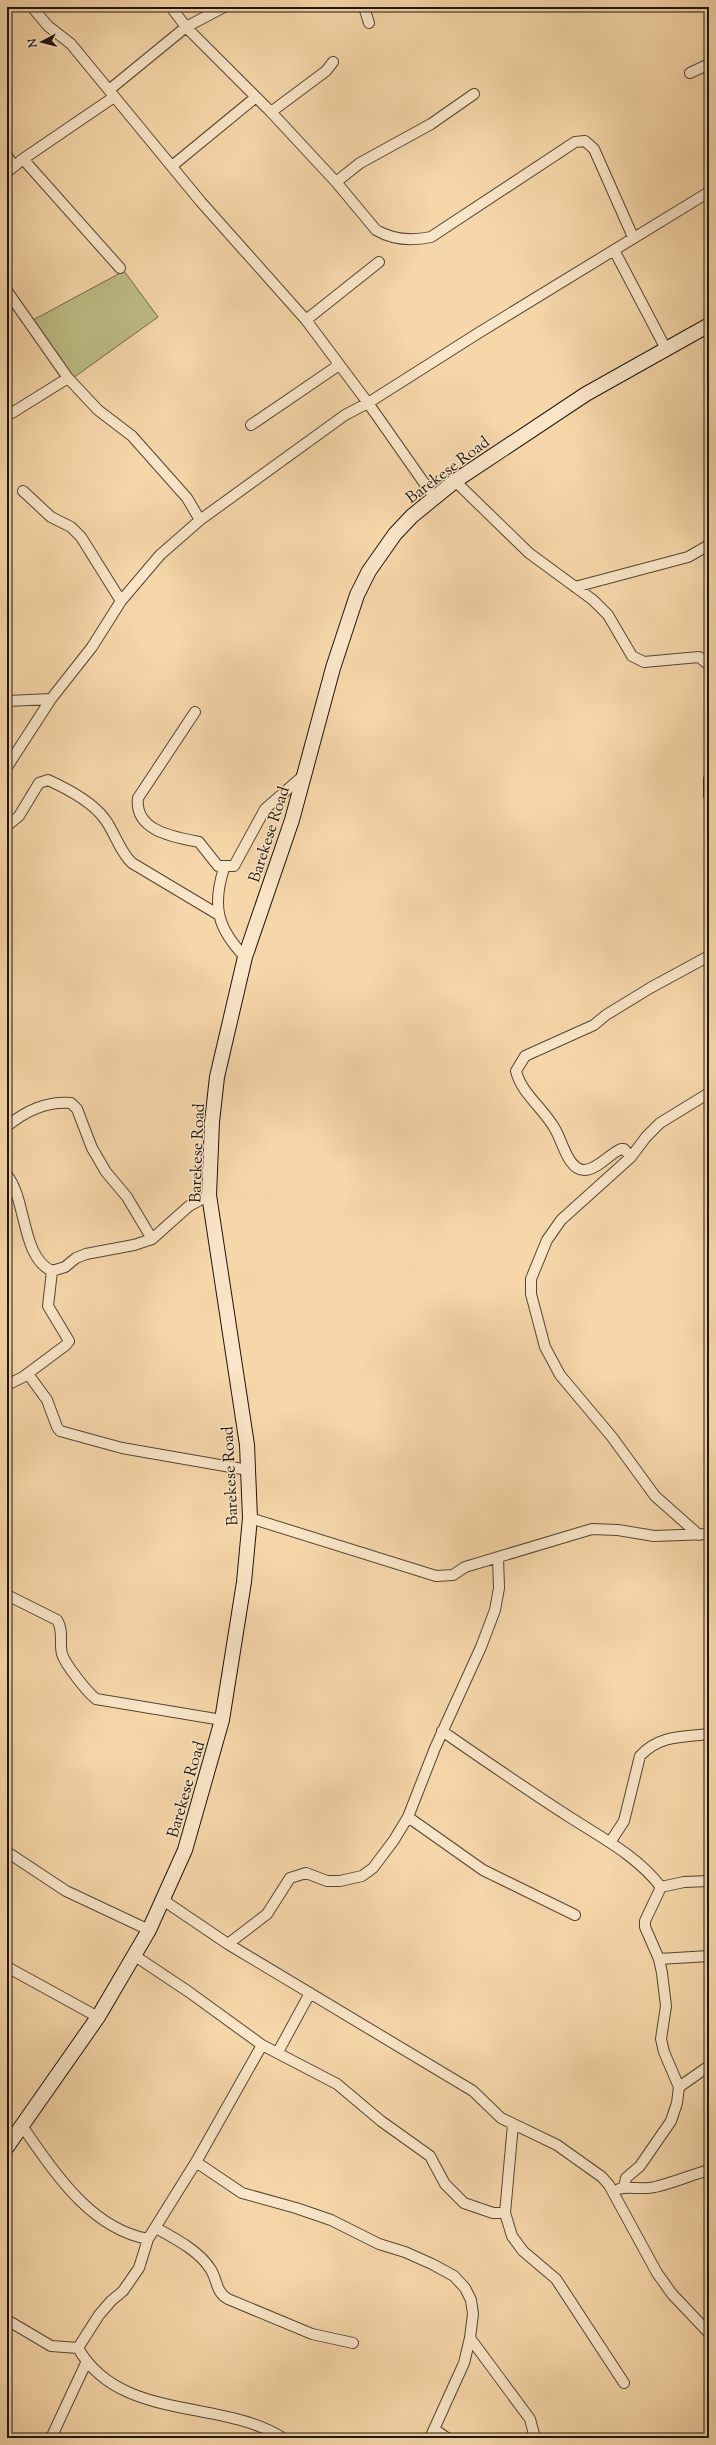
<svg xmlns="http://www.w3.org/2000/svg" width="716" height="2445" font-family="'Sorts Mill Goudy',serif">
<style>
.green{fill:#bebe86;stroke:#6e6a49}
.lines{fill:none;stroke-linecap:round;stroke-linejoin:round}
.minor-casing{stroke:#534633;stroke-width:12}
.secondary-casing{stroke:#1d150c;stroke-width:16}
.minor{stroke:#f9e5c7;stroke-width:10}
.secondary{stroke:#f9e5c7;stroke-width:14}
.labels{text-anchor:middle;stroke-width:3;stroke-linejoin:round;paint-order:stroke}
.street-label{font-size:16px;fill:#1d150c;stroke:#f9e5c7}
</style>
<rect width="100%" height="100%" fill="#f6d7a9"/>
<filter id="stains"><feTurbulence type="fractalNoise" baseFrequency=".005" numOctaves="4"/><feColorMatrix values="0 0 0 0 .2 0 0 0 0 .09 0 0 0 0 .02 0 0 0 .5 -.17"/></filter>
<radialGradient id="worn" r=".72"><stop offset=".6" stop-color="#630" stop-opacity="0"/><stop offset="1" stop-color="#630" stop-opacity=".3"/></radialGradient>
<path class="green" d="M124 271 158 317 73 378 33 320Z"/>
<g class="lines">
<g class="minor-casing">
<path id="minor" d="M32 7 48 26 71 44 201 202 306 320 368 403 434 497
M171 7 186 27 271 112 336 182 376 230C393 240 412 241 431 237L575 142 585 141 594 149 633 237
M364 7 369 23
M690 73 709 64
M109 90 186 27 224 7
M271 112 326 71 333 62
M7 156 14 166
M23 159 120 268
M172 166 256 97
M7 172 23 159 114 97
M336 182 360 163 431 124 474 94
M614 250 666 349
M7 291 68 378 98 410 132 436 187 498 200 520
M306 320 379 262
M7 416 68 378
M251 425 339 365
M455 481 529 553 593 600 608 615 632 656 644 662 699 657 709 665
M23 491 51 517 71 527 81 537 121 601
M575 587 688 557 709 545
M7 701 51 699
M195 712 138 798C134 831 174 837 199 842L218 866H234L265 809 303 776
M7 767 51 699 92 647 121 601 160 555 200 520 345 415 368 403 480 332 709 192
M709 779V796
M7 826 19 816 39 783 48 780C68 789 91 801 104 818 115 832 119 851 132 863L219 915
M224 868C212 906 217 928 245 957
M7 1126C26 1111 46 1101 71 1103L77 1109 92 1148 106 1172 127 1197 152 1239
M631 1157 624 1149H621C609 1154 597 1170 584 1170 568 1170 562 1140 555 1129 544 1109 521 1093 516 1071L525 1056 594 1025 606 1015 650 988 709 956
M7 1175C27 1200 21 1257 52 1271L65 1267 76 1258 86 1254 134 1245 152 1239 189 1206 209 1195
M28 1374 47 1400 57 1427 60 1431 122 1448 248 1470
M7 1385 23 1377 66 1345 69 1341 48 1306 52 1271
M250 1518 436 1576 453 1575 465 1567 592 1529 618 1530 654 1536 709 1534
M699 1535 655 1496 612 1437 560 1375 545 1347 531 1294V1279L547 1240 561 1220 631 1157 646 1137 660 1123 709 1093
M7 1595 57 1620C64 1631 59 1642 62 1654 65 1664 87 1692 96 1699L222 1720
M442 1731C484 1760 526 1789 568 1816 602 1838 636 1855 661 1887
M408 1817 483 1870 575 1915
M611 1841 624 1821 640 1756C659 1735 683 1737 709 1734
M7 1852 66 1891 149 1930
M163 1900 228 1944 473 2091 501 2118 557 2145 602 2177 609 2185 657 2273 672 2294 709 2333
M228 1944 267 1914 290 1878 306 1873 327 1881H340L362 1876 373 1868 394 1840 408 1817 435 1748 481 1647 495 1610 499 1588 498 1558
M135 1956 189 1992 262 2045 337 2084 381 2121 430 2156 445 2184 464 2203 493 2213H505
M659 1959 709 1956
M7 1967 98 2017
M262 2045 196 2162 148 2239 139 2268 123 2291 111 2301 99 2315 78 2348C120 2422 220 2398 283 2438
M278 2052 310 1993
M679 2087 709 2066
M513 2124 505 2213 512 2236 523 2251 556 2279 624 2383
M22 2126C54 2171 89 2228 148 2239
M196 2162 242 2193 296 2208 331 2220 379 2244 405 2252 432 2264 454 2276 465 2288 471 2300 473 2314 470 2338 464 2363 430 2438
M624 2187 626 2178 640 2166 671 2121 677 2103 679 2087 664 2052 661 2039 666 2006 662 1973 659 1959 645 1927V1921L661 1887 684 1882 709 1881
M619 2189C626 2186 644 2190 655 2187 673 2183 691 2175 709 2170
M156 2228C174 2238 200 2251 211 2270 218 2281 215 2291 228 2299L312 2334 353 2343
M7 2320 51 2346 78 2348
M470 2338 530 2419 535 2438
M434 2429 447 2438
M51 2438 86 2363"/>
</g>
<g class="secondary-casing">
<path id="secondary" d="M7 2147 98 2017 149 1930 185 1850 222 1720 244 1582 250 1518 247 1445 209 1195 212 1122 217 1077 245 957 292 820 333 668 357 595 369 571 395 534 412 516 455 481 586 394 709 325"/>
</g>
<use href="#minor" class="minor"/>
<use href="#secondary" class="secondary"/>
</g>
<g class="labels">
<g class="street-label">
<text transform="translate(447 469) rotate(-37)" y="6">Barekese Road</text>
<text transform="translate(268 834) rotate(-72)" y="6">Barekese Road</text>
<text transform="translate(196 1153) rotate(-88)" y="6">Barekese Road</text>
<text transform="translate(229 1476) rotate(-93)" y="6">Barekese Road</text>
<text transform="translate(185 1789) rotate(-74)" y="6">Barekese Road</text>
</g>
</g>
<rect width="716" height="2445" fill="none" stroke="#f6d7a9" stroke-width="24"/>
<rect x="8" y="8" width="700" height="2429" fill="none" stroke="#1d150c" stroke-width="2"/>
<rect x="12" y="12" width="692" height="2421" fill="none" stroke="#1d150c"/>
<g transform="translate(42 42) rotate(263)" stroke="#f9e5c7" stroke-width="3" paint-order="stroke">
<path d="M0-3L7 15L0 10L-7 15Z" fill="#1d150c"/>
<text y="-6" font-size="11" font-weight="bold" text-anchor="middle" fill="#1d150c">N</text>
</g>
<rect width="100%" height="100%" filter="url(#stains)"/>
<rect width="100%" height="100%" fill="url(#worn)"/>
</svg>
